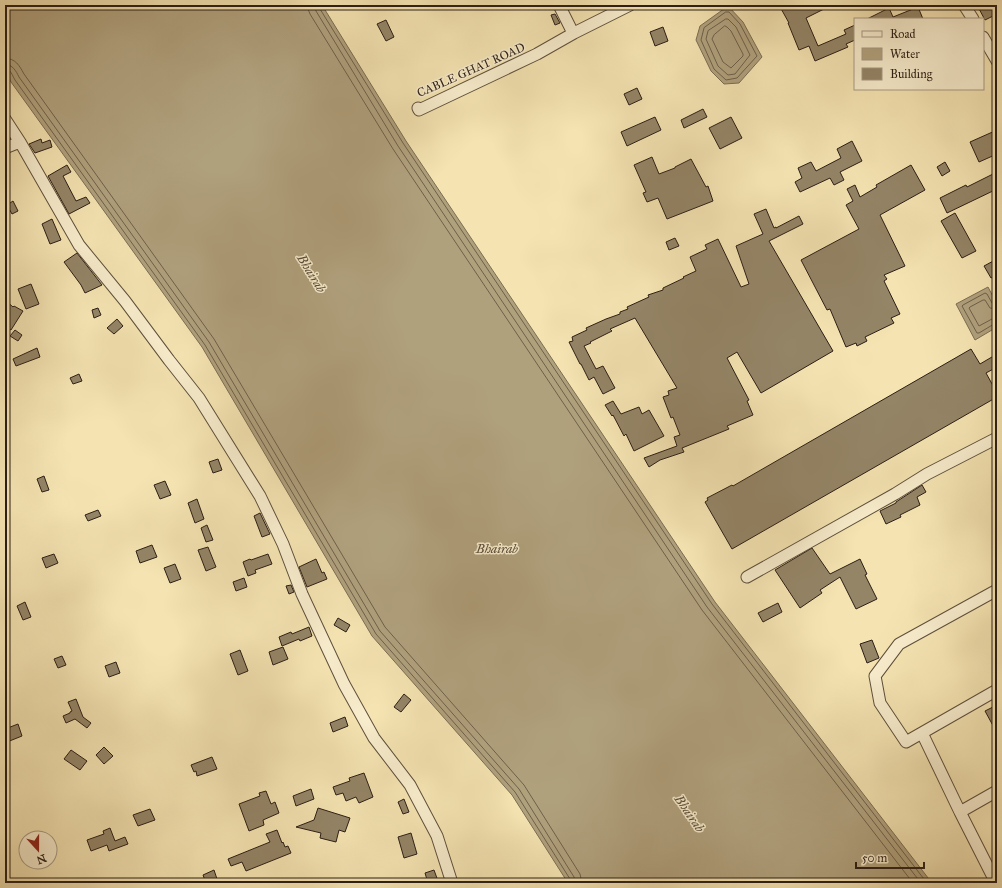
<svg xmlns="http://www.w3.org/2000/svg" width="1002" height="888" font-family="'IM FELL Great Primer',serif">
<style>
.water{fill:#b0a17d;stroke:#7b6d53}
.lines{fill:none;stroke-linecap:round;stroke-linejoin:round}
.shore{stroke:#6e6049;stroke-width:1}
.building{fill:#948567;stroke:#2b1e15}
.minor-casing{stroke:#5e503c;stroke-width:13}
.minor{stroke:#f8edcd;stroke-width:11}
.labels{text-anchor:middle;stroke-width:3;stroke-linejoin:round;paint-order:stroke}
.street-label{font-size:12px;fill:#2b1e15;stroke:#f8edcd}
.water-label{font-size:13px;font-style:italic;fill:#5a4c39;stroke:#f8edcd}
</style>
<rect width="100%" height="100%" fill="#f5e4b2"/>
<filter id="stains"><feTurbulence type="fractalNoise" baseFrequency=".005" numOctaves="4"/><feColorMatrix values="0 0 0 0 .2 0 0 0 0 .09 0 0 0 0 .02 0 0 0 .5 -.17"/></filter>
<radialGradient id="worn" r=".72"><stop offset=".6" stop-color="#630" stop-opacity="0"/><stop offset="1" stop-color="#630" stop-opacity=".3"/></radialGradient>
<path class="water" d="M5 5H322L406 141 715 602 932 883H568L512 795 372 636 202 347 11 82 5 70Z
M728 6 743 22 762 57 739 83 724 84 711 71 696 40 700 26Z
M988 287 997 304V327L975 340 956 304Z"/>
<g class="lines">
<path class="shore" d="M308 5V9L310 14 393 149 702 610 913 883
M314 5 316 11 398 146 707 607 921 883
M319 5 320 9 403 143 712 604 927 883
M726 12H729L740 24 757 56 737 78 726 80 714 69 701 40 704 28Z
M726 19H728L736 27 750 55 735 74 728 75 718 66 706 39 708 31Z
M725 26 727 27 731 31 743 54V56L731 68 723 62 712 39 714 35Z
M5 58C16 59 19 65 24 74L214 339 385 627 524 785 580 874 582 883
M5 64C13 65 16 71 19 77L209 342 380 631 519 789 574 877 576 883
M5 69C11 69 12 75 15 80L205 345 376 634 515 792 570 879 571 883
M997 304 992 303 987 294 985 293 963 305 962 306 977 333H979L994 324H997
M997 309 990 308 985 300H983L970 307 969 308 979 326 992 319H997"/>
</g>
<path class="building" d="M779 5H832L806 18 818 46 846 34 844 30 855 25V40L846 44 848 47 815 61 809 46 799 50 788 23H789Z
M977 5H990L995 15 985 20Z
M918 7 923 19H867L889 8 893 17Z
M555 14 560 23 555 25 551 15Z
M386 20 394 37 386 41 377 24Z
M663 27 668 41 655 46 650 32Z
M637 88 642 99 629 105 624 94Z
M703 109 707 117 684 128 681 120Z
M655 117 661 130 627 146 621 132Z
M731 117 742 138 720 149 709 128Z
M997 130V154L979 162 970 142Z
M41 139 42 143 50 140 52 147 35 153 29 144Z
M852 141 862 161 840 172 844 180 834 185 830 178 800 192 795 182 802 178 798 168 811 162 816 171 841 158 837 149Z
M652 157 659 174 675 168V167L691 159 706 187 708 186 713 201 667 219 658 198 647 202 643 193 646 192 634 165Z
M945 162 950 171 942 176 937 167Z
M67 165 71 172 63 176 76 201 86 197 90 203 69 214 48 176Z
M911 165 925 190 880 215 905 266 884 275 887 279 884 281 900 314 891 318 894 323 865 337 867 341 857 346 856 343 846 347 830 309 827 310 801 260 859 229 846 205 853 201 847 189 855 185 860 197 877 187 876 185Z
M997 172V189L947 213 940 198 966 185 967 187Z
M13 201 18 211 12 214 7 205Z
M766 209 774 228 776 227V228L799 216 803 224 769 241 833 351 761 393 737 352 727 358 749 400 747 401 753 415 727 426 729 429 682 448 684 452 660 460 649 467 644 458 677 446 674 437 680 435 673 417 671 418 663 397 669 395 668 391 677 388 635 318 610 329 612 331 590 342 591 343 584 346 596 369 603 366 615 388 603 394 594 377 589 380 581 364H580L569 342 573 341 572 337 587 330 586 328 606 319 620 314V312L628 309 627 307 649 297 648 295 663 290V288L684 278 683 277 696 271 690 257 707 249 705 245 718 239 741 287 749 284 736 246 763 234 754 214Z
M955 213 976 251 962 258 941 221Z
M52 219 61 240 50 244 42 224Z
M675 238 679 246 669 250 666 242Z
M77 253 102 285 85 293 81 285 64 262Z
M997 259V275L991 278 984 266Z
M31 284 39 304 26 309 18 289Z
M5 300 13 307 14 306 23 311 11 330 5 326Z
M98 308 101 315 94 318 92 310Z
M117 319 123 326 114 334 107 328Z
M15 330 22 335 18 341 10 336Z
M37 348 40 357 16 366 13 359Z
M971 349 980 364 997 354V367L986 373 997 393V397L732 549 705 502 708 500 707 498 732 485 733 486Z
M79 374 82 381 73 384 70 378Z
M613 401 621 414 639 407 642 414 649 410 664 436 634 451 626 434 624 436 613 415 612 416 605 405Z
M218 459 222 470 213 473 209 462Z
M44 476 49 490 42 492 37 479Z
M165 481 171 495 160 499 154 485Z
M922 485 926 492 917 497 920 505 900 515 901 517 886 524 880 511 896 503V502Z
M197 499 204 519 195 523 188 503Z
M98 510 101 516 88 521 85 515Z
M260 513 270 534 262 537 254 516Z
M207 525 213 540 206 542 201 528Z
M152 545 157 557 140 563 136 551Z
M208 547 216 567 206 571 198 550Z
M812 548 830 574 860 559 867 574 865 575 877 599 856 609 840 577 820 590 822 593 800 608 775 570Z
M54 554 58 563 46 568 42 558Z
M268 554 272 564 255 570 256 573 248 576 243 562 250 559 251 560Z
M316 559 322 573 324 572 327 579 307 587 299 567Z
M175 564 181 579 170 583 164 568Z
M244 578 247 587 236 591 233 582Z
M291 585 294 592 289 594 286 586Z
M25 602 31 617 23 620 17 606Z
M778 603 782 612 763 622 758 613Z
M338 618 350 625 346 632 334 625Z
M309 627 312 636 300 641 299 639 282 646 279 637 291 632 292 634Z
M872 640 879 658 867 663 860 644Z
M283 647 288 659 273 665 269 652Z
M240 650 248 671 238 675 230 654Z
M62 656 66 665 58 668 54 659Z
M116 662 120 673 109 677 105 666Z
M404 694 411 700 401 712 394 707Z
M76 699 83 717 91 723 87 728 75 719 66 723 63 716 70 713V712L72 711 68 702Z
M997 705V733L985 711Z
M345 717 348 726 333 732 330 723Z
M18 724 22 736 7 742 5 737V729Z
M104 747 113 756 104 764 96 755Z
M71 750 87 761 80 770 64 759Z
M212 757 217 769 197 776 196 771 194 772 191 765Z
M364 773 373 797 359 803 356 797 346 801 343 793 336 795 333 787 350 781 349 778Z
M311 789 314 799 296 806 293 796Z
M266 791 271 804 275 802 279 813 263 820 264 825 249 831 239 804 260 796 259 793Z
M404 799 409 812 403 814 398 802Z
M318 808 350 818 345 832 339 830 336 842 320 838 321 833 296 827 314 820Z
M150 809 155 820 138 826 133 815Z
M110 828 115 841 125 837 128 844 109 851 107 845 91 851 87 840 104 834 103 831Z
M277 830 282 843 283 842 285 847 288 846 291 853 246 871 242 862 231 866 228 859 270 842 266 834Z
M411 833 417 854 404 858 398 837Z
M214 870 217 879 206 883 203 875Z
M434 870 438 881 428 883 425 873Z"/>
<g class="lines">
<g class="minor-casing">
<path id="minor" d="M559 5 572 31
M964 5 973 19
M983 37 997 61
M418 108 419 110 537 54 574 33 630 5
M5 119 20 142 79 245 125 301 169 360 199 398 260 496 283 544 302 594 344 684 374 738 410 785 437 836 452 883
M5 148 20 142
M747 577 895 494 927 474 997 438
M997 590 899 644 875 676 880 703 906 742 997 690
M922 733 960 812 997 791
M960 812 996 883 997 882"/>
</g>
<use href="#minor" class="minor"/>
</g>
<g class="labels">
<g class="street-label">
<text transform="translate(471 70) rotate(-24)" y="4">CABLE GHAT ROAD</text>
</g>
<g class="water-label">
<text transform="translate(312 273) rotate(58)" y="5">Bhairab</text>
<text x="497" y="553">Bhairab</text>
<text transform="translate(690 813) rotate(55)" y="5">Bhairab</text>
</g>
</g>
<rect width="1002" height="888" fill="none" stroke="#f5e4b2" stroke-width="20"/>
<rect x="6" y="6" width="990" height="876" fill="none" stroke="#2b1e15" stroke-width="2"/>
<rect x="10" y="10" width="982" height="868" fill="none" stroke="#2b1e15"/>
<rect x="854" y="18" width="130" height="72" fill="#f8edcd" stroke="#a69a83"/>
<rect x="862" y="31" width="20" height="6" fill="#f8edcd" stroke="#a69a83"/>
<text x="890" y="38" font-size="12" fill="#2b1e15">Road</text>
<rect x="862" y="48" width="20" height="12" fill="#b0a17d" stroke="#a69a83"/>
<text x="890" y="58" font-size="12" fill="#2b1e15">Water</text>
<rect x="862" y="68" width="20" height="12" fill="#948567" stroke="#a69a83"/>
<text x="890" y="78" font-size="12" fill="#2b1e15">Building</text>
<g transform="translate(38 850) rotate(159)"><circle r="19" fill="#f8edcd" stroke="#a69a83"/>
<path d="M0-3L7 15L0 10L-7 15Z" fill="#8f2418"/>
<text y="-6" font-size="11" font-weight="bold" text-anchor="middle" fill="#2b1e15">N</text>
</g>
<path d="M856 862v6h68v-6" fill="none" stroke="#2b1e15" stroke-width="2"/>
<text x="862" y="862" font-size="12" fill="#2b1e15" stroke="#f8edcd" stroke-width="3" paint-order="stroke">50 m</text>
<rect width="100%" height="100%" filter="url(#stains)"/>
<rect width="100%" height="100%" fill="url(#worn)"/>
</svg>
